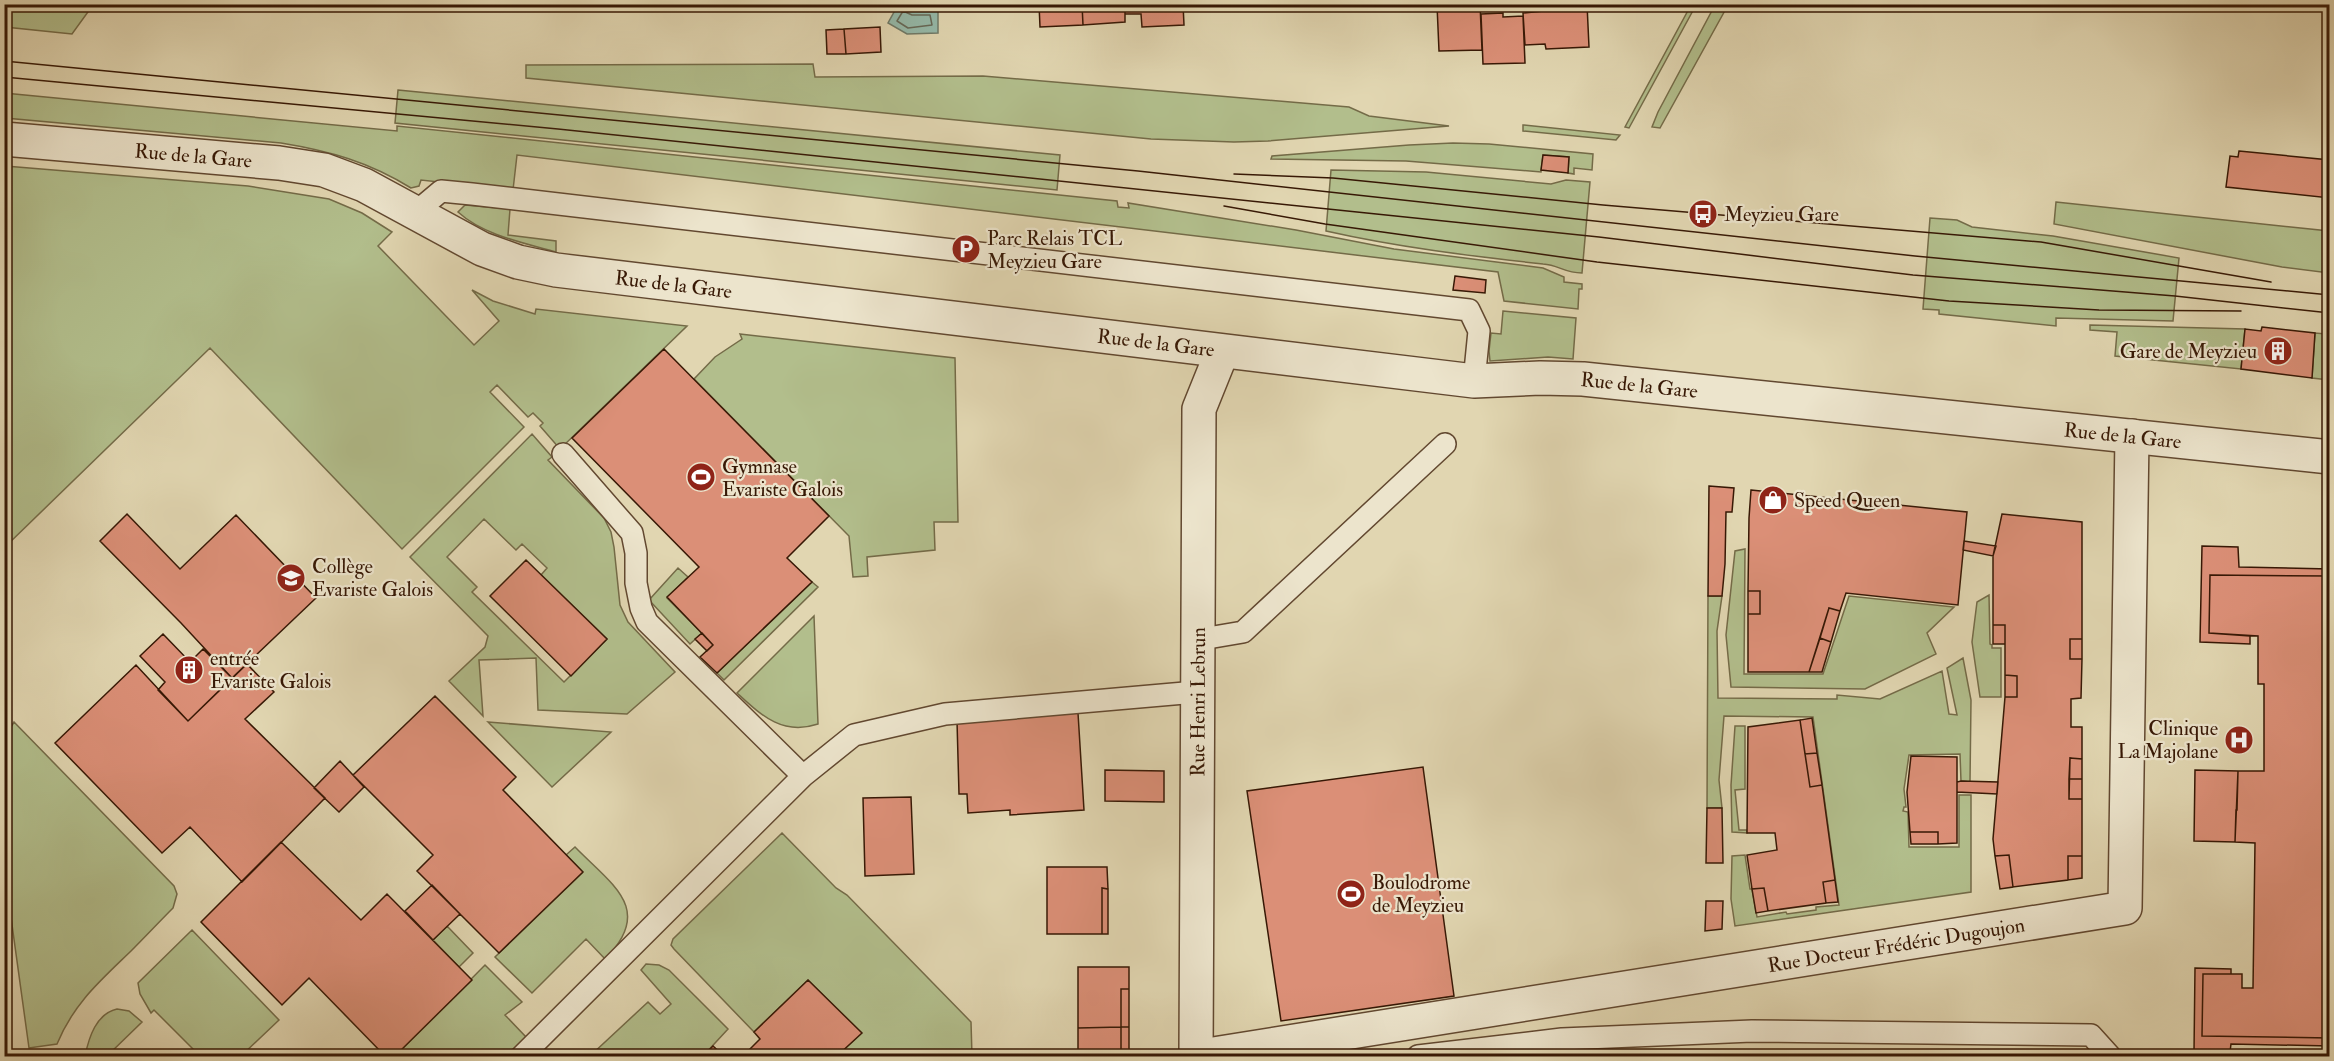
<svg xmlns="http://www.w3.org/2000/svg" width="2334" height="1061" font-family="'IM FELL Double Pica',serif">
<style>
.green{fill:#b2be8c;stroke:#746b48;stroke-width:1.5;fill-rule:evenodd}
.water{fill:#95b9a9;stroke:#6f7967;stroke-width:1.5}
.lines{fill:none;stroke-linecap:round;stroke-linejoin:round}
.shore{stroke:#666857;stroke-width:1.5}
.building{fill:#db8f77;stroke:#371805;stroke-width:1.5}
.service-casing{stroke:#624830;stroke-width:24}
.minor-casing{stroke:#624830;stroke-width:36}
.service{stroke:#ece4cc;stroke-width:21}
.minor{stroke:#ece4cc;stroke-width:33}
.tram{stroke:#371805;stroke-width:1.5}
.labels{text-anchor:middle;stroke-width:4.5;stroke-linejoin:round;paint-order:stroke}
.street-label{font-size:20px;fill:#371805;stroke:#ece4cc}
.poi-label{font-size:20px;fill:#371805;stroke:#ece4cc;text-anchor:start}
</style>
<rect width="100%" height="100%" fill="#e1d6b1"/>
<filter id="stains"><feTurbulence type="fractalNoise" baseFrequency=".00333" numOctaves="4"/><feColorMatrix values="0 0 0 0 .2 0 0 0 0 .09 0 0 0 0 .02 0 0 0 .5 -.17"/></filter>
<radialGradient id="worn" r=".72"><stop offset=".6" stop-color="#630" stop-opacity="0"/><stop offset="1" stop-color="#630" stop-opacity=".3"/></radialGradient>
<path class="green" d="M5 4H93V5L72 34 5 27Z
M1691 5H1696L1629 128 1625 127Z
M1715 5H1728L1660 128 1652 127 1658 112Z
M813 64 815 77 983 76 1349 107 1369 116 1449 126 1268 141 1234 142 1151 139 526 78V65Z
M398 90 1060 155 1057 190 395 123Z
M4 93 397 131V126L1117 201 1118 207 1129 208 1128 203 1296 230 1394 249 1543 268 1564 277V282L1582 284V289H1579L1578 309 1504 301 1498 272 517 155 513 190 421 180 419 186 411 188C369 162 330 151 281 143L5 118Z
M1523 125H1524L1620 135 1616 140 1523 131Z
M1453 143 1489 144 1593 154 1592 170 1574 168V174L1568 173 1569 157 1543 155 1541 172 1406 161 1271 159 1272 156 1409 145Z
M5 166 248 186 329 199 362 213 392 232 378 246 474 345 499 321 472 290 493 301 535 314 536 309 687 326 560 449 540 426 543 423 533 413 528 417 497 385 490 392 524 427 402 549 210 348 5 547Z
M1331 170 1426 172 1551 184 1566 180 1590 182 1582 273C1564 273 1559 265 1543 264 1470 256 1397 247 1326 231Z
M2056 202 2329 231V273L2282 267 2054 224Z
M465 205 510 209 508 235 556 241V252C524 243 483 235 458 212Z
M1930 218 1957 220 1972 227 2053 236 2179 258 2173 321 2056 318V326L1939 314V310L1923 309Z
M1503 311 1576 318 1573 359 1548 357 1490 361 1489 351 1491 333 1501 334Z
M2090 325 2245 329 2241 369 2115 356 2117 332 2090 330Z
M2327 327H2329V380L2312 378 2315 333 2326 334Z
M740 334 955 358 958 522H934L935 550 867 557 868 576 853 577 849 536 694 379 715 357 742 339Z
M532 434 552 457 548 460 604 518 611 532 614 547 620 605 628 622 675 672 627 714 538 710 536 658 479 660 483 716 449 681 485 647 488 636 410 557ZM484 519 516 550 522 544 547 568 541 575 607 639 564 682 472 592 477 587 447 557Z
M1745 549 1744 674H1823L1849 596 1954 607 1927 633 1936 654 1865 689 1731 687 1726 635 1735 551Z
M678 568 688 577 667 598 702 633 690 644 649 600Z
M812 582 818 587 724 680 717 673Z
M1989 595 1990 644 1992 645V648H2001V697H1980L1972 642 1977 602Z
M1708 596H1722L1717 631 1718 698 1837 699V695L1880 699 1942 671 1949 714 1957 715 1947 668 1963 658 1971 700 1970 782 1961 781 1960 754 1909 755 1904 789 1906 807H1904L1903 811 1908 812 1909 847H1959V795H1971V892L1735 926 1731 899 1732 856 1745 855 1750 889H1752L1757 917 1786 912 1787 914 1816 910V907L1839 905 1813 717 1724 716 1719 780 1722 808H1707Z
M814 616 818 724C782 736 761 715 737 693Z
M14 722 174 886 177 894 173 908C159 922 145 937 131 951 100 981 74 1003 57 1044L29 1048 5 874V749L8 732Z
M488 722 611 732 552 787Z
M1735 726H1745V789L1735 790 1739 830H1747V833L1732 832 1731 785Z
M782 833 836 888 847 895 971 1022 972 1056H837L861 1033 808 980 754 1032 674 949 671 945 673 939Z
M575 847C612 885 655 909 605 959L586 939 532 993 495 957 582 873 566 855Z
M447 926 473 953 459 967 433 940Z
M192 930 279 1020 241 1056H200L154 1010 151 1013 140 994 138 983Z
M646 964 659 965 669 970 728 1029 703 1056H590L648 1002 660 1014 671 1004 641 970Z
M485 965 522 1002 505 1015 526 1037 506 1056H395Z
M117 1009 129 1011 142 1022 107 1056H85C89 1037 96 1014 117 1009Z"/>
<path class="water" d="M893 5H909V8L913 9 938 8V33L907 34 888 23 894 12Z"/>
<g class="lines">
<path class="shore" d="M903 11 912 15H930L932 25 908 28 897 21Z"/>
</g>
<path class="building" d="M1039 4H1082L1083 25 1040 27Z
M1082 4H1125V22L1083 25Z
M1125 4H1183L1184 25 1142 27 1141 14H1125Z
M1480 4 1482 50 1439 51 1437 5Z
M1543 4H1587L1589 47 1546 49 1545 44 1525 45 1523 13 1543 11Z
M1503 13V17L1523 16 1525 63 1483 64 1481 14Z
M880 27 881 52 846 54 844 29Z
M844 29 846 54H827L826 30Z
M2239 151 2330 160V198L2226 187 2230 156 2238 157Z
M1543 155 1569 157 1568 173 1541 170Z
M1455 276 1486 280 1485 293 1453 290Z
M2262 327 2315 333 2312 378 2241 369 2245 329 2261 331Z
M664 349 829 516 787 558 812 582 717 673 700 657 713 645 667 597 699 567 572 438Z
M1709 486 1734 488 1732 512H1726L1725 564 1722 596H1708Z
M1751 490 1967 512 1958 605 1846 593 1840 611 1829 608 1809 672H1748V614H1760V591H1748L1749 518Z
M127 514 180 569 236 515 316 598 232 678 181 623 100 541Z
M2002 514 2082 522V639H2070V659H2082L2081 698 2071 699V727H2082V759L2070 758 2069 799H2082V856H2068V880L2013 887 2009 855 1995 856 1993 839 2005 697H2017V676L2005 675V625H1993V556Z
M1964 541 1996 546 1993 556 1963 550Z
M2202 546 2238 547 2239 567 2330 569V576L2210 575 2209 633 2250 636V644L2200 642Z
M526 560 607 639 571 676 490 596Z
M2210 575 2330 576V867L2326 975H2330V1038L2202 1036 2203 974H2242V988H2253L2255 843 2235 842 2236 810H2237L2238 771H2264V684H2258V636L2209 633Z
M1748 591H1760V614H1748Z
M1829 608 1840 611 1831 642 1820 638Z
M1993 625H2005V644H1993Z
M702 633 713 645 707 651 695 639Z
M163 634 190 662 203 649 232 678 188 721 158 690 165 682 140 656Z
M1820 638 1831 642 1822 672H1809Z
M2070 639H2082V659H2070Z
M247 664 274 692 245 719 325 798 242 882 190 827 162 853 55 743 136 665 188 721Z
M2005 675 2017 676V697H2005Z
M435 696 516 777 503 790 583 872 499 953 417 871 433 855 353 775Z
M1078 713 1084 810 1010 815V810L968 813 967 794H959L957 721Z
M1812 718 1817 753 1805 754 1800 720Z
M1800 720 1810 787 1822 785 1835 880 1823 882 1826 903 1768 911 1764 888 1752 889 1747 855 1777 850 1775 833H1747L1748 727Z
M1817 753 1822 785 1810 787 1805 754Z
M1911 756 1957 757V843L1938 844V832H1910L1907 792Z
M2070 758 2082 759V779H2069Z
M340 761 364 787 339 812 314 788Z
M1423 767 1454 996 1281 1021 1247 791Z
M1105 770 1164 771V802L1105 801Z
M2195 770 2238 771 2235 842 2194 841Z
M2069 779H2082V799H2069Z
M1961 781 1998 782 1997 794 1957 792V782Z
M911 797 914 874 865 876 863 798Z
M1707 808H1722L1723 863H1706Z
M1910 832H1938V844H1911Z
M281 842 361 920 387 894 472 980 395 1056H385L309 978 282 1005 201 922Z
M2009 855 2013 887 2000 889 1995 856Z
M2068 856H2082V878L2068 880Z
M1047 867H1107L1108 889 1102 888V934H1047Z
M1835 880 1838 902 1826 903 1823 882Z
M432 885 460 914 433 940 405 911Z
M1102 888 1108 889V934H1102Z
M1764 888 1768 911 1756 913 1752 889Z
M1706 901H1723L1722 929 1705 931Z
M1078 967H1129V989H1121V1027L1078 1028Z
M2195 968 2231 969V974H2203L2202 1036 2330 1038V1046L2231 1044 2230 1052H2194Z
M808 980 862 1033 837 1056H743L760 1039 754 1032Z
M1121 989H1129V1027H1121Z
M1121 1027V1056H1078V1028Z
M1121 1027H1129V1056H1121Z
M713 1046 724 1056H703Z"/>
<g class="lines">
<g class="service-casing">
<path id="service" d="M416 212 441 191 472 194 1469 310 1479 331 1474 381
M1196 640 1243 632 1445 444
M803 776 854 735 945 714 1196 692
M522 1056 803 776 647 622 641 608 636 583V553L632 533 563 454
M1418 1056 1562 1039 1752 1031 2091 1035 2110 1056"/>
</g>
<g class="minor-casing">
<g id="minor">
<path id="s1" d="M4 139 279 163 324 170 364 185 482 249 518 262 556 270 1474 381 1540 378 1583 379 2330 457"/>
<path id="s2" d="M1196 1056 1199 409 1222 352"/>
<path id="s3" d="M1201 1056 2125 908 2132 436"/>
</g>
</g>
<use href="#service" class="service"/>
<use href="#minor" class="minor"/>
<path class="tram" d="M4 61 1138 171 1915 256 2330 295
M4 77 558 129 1328 209 1599 237 1913 275 2175 296 2330 313
M1234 174 1333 178 1603 205 2041 242 2271 282
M1224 206 1325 224 1597 262 1949 301 2099 310 2241 311"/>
</g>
<defs>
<g id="bus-disc" transform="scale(1.5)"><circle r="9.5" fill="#8f2418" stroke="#ece4cc"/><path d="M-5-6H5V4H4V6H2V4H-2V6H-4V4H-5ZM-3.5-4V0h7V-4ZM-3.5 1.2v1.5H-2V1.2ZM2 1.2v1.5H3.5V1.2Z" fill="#fff"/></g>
<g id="parking-disc" transform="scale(1.5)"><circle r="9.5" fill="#8f2418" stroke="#ece4cc"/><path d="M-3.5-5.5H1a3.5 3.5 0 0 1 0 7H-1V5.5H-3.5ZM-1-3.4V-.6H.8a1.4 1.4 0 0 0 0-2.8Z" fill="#fff"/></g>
<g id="building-disc" transform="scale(1.5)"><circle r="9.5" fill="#8f2418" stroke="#ece4cc"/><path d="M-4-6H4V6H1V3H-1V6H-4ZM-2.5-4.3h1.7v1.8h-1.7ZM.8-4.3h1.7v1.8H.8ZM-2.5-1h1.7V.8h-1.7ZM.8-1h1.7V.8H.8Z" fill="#fff"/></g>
<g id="stadium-disc" transform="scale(1.5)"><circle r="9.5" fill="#8f2418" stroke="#ece4cc"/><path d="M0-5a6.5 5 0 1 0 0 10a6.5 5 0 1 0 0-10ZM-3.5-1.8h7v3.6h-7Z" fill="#fff"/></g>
<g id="shop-disc" transform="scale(1.5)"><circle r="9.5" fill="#8f2418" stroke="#ece4cc"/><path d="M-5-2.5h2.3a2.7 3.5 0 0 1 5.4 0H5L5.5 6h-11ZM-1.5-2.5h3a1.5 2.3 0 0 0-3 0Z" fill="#fff"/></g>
<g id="school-disc" transform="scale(1.5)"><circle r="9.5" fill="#8f2418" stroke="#ece4cc"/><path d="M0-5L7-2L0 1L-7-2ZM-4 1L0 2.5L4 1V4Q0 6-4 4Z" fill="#fff"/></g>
<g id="hospital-disc" transform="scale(1.5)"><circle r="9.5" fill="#8f2418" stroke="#ece4cc"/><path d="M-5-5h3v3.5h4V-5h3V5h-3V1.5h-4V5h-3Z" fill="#fff"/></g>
</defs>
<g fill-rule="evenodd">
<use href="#bus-disc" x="1703" y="214"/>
<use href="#parking-disc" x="966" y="249"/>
<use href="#building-disc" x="2278" y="351"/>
<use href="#stadium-disc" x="701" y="477"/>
<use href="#shop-disc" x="1773" y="500"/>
<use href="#school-disc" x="291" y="578"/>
<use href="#building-disc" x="189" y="670"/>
<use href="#hospital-disc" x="2239" y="740"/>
<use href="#stadium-disc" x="1351" y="894"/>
</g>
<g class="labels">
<g class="street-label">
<text dy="7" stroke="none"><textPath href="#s1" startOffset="190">Rue de la Gare</textPath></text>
<text dy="7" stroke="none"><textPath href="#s1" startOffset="694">Rue de la Gare</textPath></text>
<text dy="7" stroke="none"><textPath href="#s1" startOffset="1180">Rue de la Gare</textPath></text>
<text dy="7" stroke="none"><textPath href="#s1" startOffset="1666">Rue de la Gare</textPath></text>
<text dy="7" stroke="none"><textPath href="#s1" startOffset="2152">Rue de la Gare</textPath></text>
<text dy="7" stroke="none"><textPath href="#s2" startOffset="354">Rue Henri Lebrun</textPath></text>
<text dy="7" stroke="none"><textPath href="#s3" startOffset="704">Rue Docteur Frédéric Dugoujon</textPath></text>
</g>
<g class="poi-label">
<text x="1724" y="221">Meyzieu Gare</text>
<text x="987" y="245">Parc Relais TCL<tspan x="987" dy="23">Meyzieu Gare</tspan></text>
<text x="2257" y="358" text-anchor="end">Gare de Meyzieu</text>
<text x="722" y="473">Gymnase<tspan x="722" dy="23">Evariste Galois</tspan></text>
<text x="1794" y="507">Speed Queen</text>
<text x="312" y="573">Collège<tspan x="312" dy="23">Evariste Galois</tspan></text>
<text x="210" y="665">entrée<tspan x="210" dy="23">Evariste Galois</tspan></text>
<text x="2218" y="735" text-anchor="end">Clinique<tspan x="2218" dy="23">La Majolane</tspan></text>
<text x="1372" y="889">Boulodrome<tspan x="1372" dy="23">de Meyzieu</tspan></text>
</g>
</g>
<rect width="2334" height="1061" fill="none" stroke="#e1d6b1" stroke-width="24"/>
<rect x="6" y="6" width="2322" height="1049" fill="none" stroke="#371805" stroke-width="3"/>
<rect x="12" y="12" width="2310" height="1037" fill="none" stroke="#371805" stroke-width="1.5"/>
<rect width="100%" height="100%" filter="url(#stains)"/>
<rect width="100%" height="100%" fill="url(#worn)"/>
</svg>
